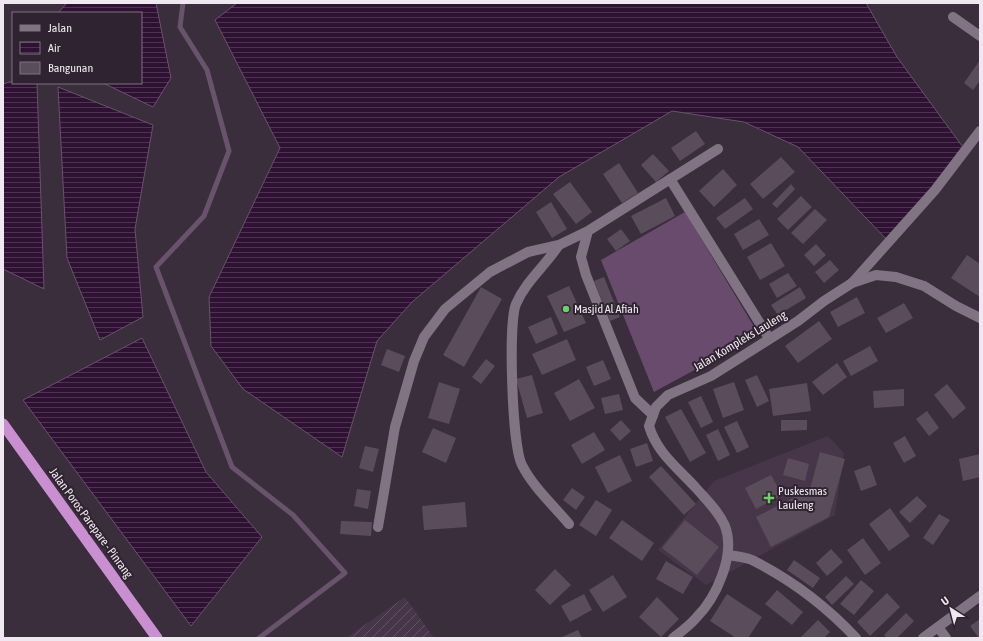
<svg xmlns="http://www.w3.org/2000/svg" width="983" height="641" font-family="'Asap Condensed',sans-serif">
<style>
.built{fill:#473649}
.industrial{fill:url(#industrial-furrows)}
.pitch{fill:#694c6d}
.water{fill:url(#water-rules);stroke:#69526c}
.lines{fill:none;stroke-linecap:round;stroke-linejoin:round}
.stream{stroke:#69526c;stroke-width:5}
.building{fill:#5b4c5c}
.minor{stroke:#827384;stroke-width:10}
.tertiary{stroke:#827384;stroke-width:10}
.trunk{stroke:#ca8fd1;stroke-width:11}
.poi-dot{fill:#68d465;stroke:#302331;stroke-width:1.5}
.labels{text-anchor:middle;stroke-width:4;stroke-linejoin:round;paint-order:stroke}
.poi-label{font-size:12px;fill:#f0e8f1;stroke:#302331;text-anchor:start}
.street-label{font-size:12px;fill:#f0e8f1;stroke:#302331}
</style>
<defs>
<pattern id="industrial-furrows" width="10" height="10" patternUnits="userSpaceOnUse"><rect width="10" height="10" fill="#473649"/><path d="M-1 1l2-2M0 10L10 0M9 11l2-2" fill="none" stroke="#625364"/></pattern>
<pattern id="water-rules" width="6" height="5" patternUnits="userSpaceOnUse"><rect width="6" height="5" fill="#2f1233"/><path d="M0 2.5h6" fill="none" stroke="#4d3451"/></pattern>
</defs>
<rect width="100%" height="100%" fill="#3a2d3c"/>
<path class="built" d="M828 436 844 453 835 515 706 585 658 550 714 481Z"/>
<path class="industrial" d="M405 597 434 638H346Z"/>
<path class="pitch" d="M685 212 759 335 654 392 601 260Z"/>
<path class="water" d="M67 3H156L171 78 153 107 103 83H141V13H58Z
M237 3H866L897 57 965 150 889 242 798 147 744 122 672 111 559 177 412 302 377 341 342 457 243 389 211 346 209 297 280 148 215 20Z
M13 81V83H37L44 289 3 269V84Z
M58 87 153 125 135 229 143 317 100 340 67 258Z
M142 338 206 472 262 537 191 626 23 400Z"/>
<g class="lines">
<path class="stream" d="M183 3 180 27 207 70 229 151 204 216 156 267 232 467 293 515 345 573 259 638"/>
</g>
<path class="building" d="M980 60V81L973 90 964 83Z
M696 131 705 144 680 161 671 148Z
M653 154 669 171 656 182 641 165Z
M781 157 795 172 763 199 750 184Z
M619 163 638 193 622 203 603 174Z
M723 169 737 185 714 207 699 191Z
M570 182 592 212 576 224 553 194Z
M791 184 795 189 777 208 772 204Z
M801 196 812 207 788 230 777 219Z
M666 198 675 216 641 234 631 216Z
M745 198 753 209 725 229 716 218Z
M551 202 567 229 552 238 536 212Z
M815 209 827 220 803 244 791 233Z
M759 219 769 235 743 250 734 234Z
M621 229 630 241 616 251 607 239Z
M771 243 785 266 760 280 747 257Z
M816 244 826 255 814 266 804 255Z
M967 255 980 264V297L951 278Z
M830 260 839 270 824 283 815 272Z
M788 273 797 286 777 298 769 284Z
M604 277 620 317 610 321 594 281Z
M569 286 586 323 564 332 547 296Z
M481 287 502 299 464 367 443 355Z
M800 287 806 298 778 315 771 305Z
M857 297 865 313 838 327 830 312Z
M904 303 913 318 886 333 877 318Z
M551 317 558 334 536 344 528 327Z
M819 321 832 339 798 363 785 346Z
M567 339 576 360 542 375 532 354Z
M870 346 878 361 851 376 843 361Z
M387 349 405 356 399 372 381 365Z
M486 359 495 366 481 384 472 377Z
M603 360 611 379 594 386 586 367Z
M837 363 847 377 823 395 812 382Z
M532 375 543 413 527 418 516 379Z
M757 375 769 401 757 407 745 380Z
M579 379 595 408 570 421 554 393Z
M439 382 460 389 449 424 428 418Z
M734 382 744 410 723 418 713 389Z
M807 383 811 411 773 416 769 389Z
M947 384 966 408 953 419 934 395Z
M904 389V406L874 408 873 391Z
M619 394 623 410 605 414 601 398Z
M701 396 713 422 701 428 688 402Z
M681 409 706 453 690 462 665 417Z
M927 411 939 428 929 436 916 419Z
M621 420 631 431 620 441 610 430Z
M781 420H807V430L781 431Z
M737 421 749 447 737 453 724 427Z
M433 428 456 438 446 463 422 452Z
M718 429 730 455 718 461 706 435Z
M594 432 605 450 582 464 571 445Z
M905 436 916 456 904 463 893 443Z
M647 443 653 461 636 467 630 449Z
M365 446 379 449 373 472 359 468Z
M820 452 845 459 829 517 771 547 756 517 810 489Z
M980 454V477L963 481 959 459Z
M620 455 632 481 608 493 595 467Z
M788 458 809 464 805 481 783 475Z
M870 465 877 485 861 491 854 471Z
M661 466 696 504 684 515 649 477Z
M771 475 782 495 756 509 745 488Z
M572 488 585 497 576 510 563 500Z
M357 489 371 491 368 509 354 506Z
M917 496 927 506 910 523 899 512Z
M596 500 612 510 596 536 579 525Z
M465 502 467 527 424 530 422 506Z
M890 508 910 536 889 551 869 524Z
M939 514 950 520 933 545 923 538Z
M622 520 654 543 642 561 609 538Z
M685 520 719 547 697 575 662 548Z
M341 521 372 522 371 536 340 534Z
M863 538 881 563 865 575 847 550Z
M831 549 843 562 827 576 816 563Z
M794 560 820 578 813 588 787 570Z
M666 561 693 577 683 594 656 579Z
M555 569 571 585 550 605 535 590Z
M613 575 627 597 603 612 589 590Z
M846 576 854 584 832 605 825 597Z
M861 580 874 591 854 615 840 604Z
M777 590 803 612 792 625 765 604Z
M887 593 900 607 870 636 857 622Z
M584 594 592 610 570 622 561 606Z
M727 594 762 617 748 638H736L710 621Z
M657 597 679 619 661 637 639 617Z
M906 613 914 621 897 638H887L884 635Z
M980 619V638H979L970 626Z
M818 620 830 632 824 638H800Z
M578 630 582 638H560Z"/>
<g class="lines">
<path class="minor" d="M953 17 980 36
M670 179 769 338
M588 231 581 257 586 275 635 398 653 415
M559 245C545 266 526 281 516 304 508 323 512 446 522 465 533 487 553 505 569 524
M852 283 935 190 980 131
M378 527 395 427 414 361 424 337 445 309 490 272 528 252 559 245 588 231 718 149
M728 555C735 556 745 557 752 560 790 579 827 607 856 638
M938 627 946 638
M923 638 980 596"/>
<path class="tertiary" d="M673 638C681 632 689 626 696 618 716 598 736 555 725 526 719 512 706 499 696 488 678 468 657 453 649 426L656 407 668 395 711 376 798 321 824 301 852 283 876 275 896 277 924 286 956 306 980 318"/>
<path class="trunk" d="M3 424 157 638"/>
</g>
<g class="poi-dot">
<circle cx="566" cy="309" r="4"/>
<path d="M767 492h4v4h4v4h-4v4h-4v-4h-4v-4h4z"/>
</g>
<g class="labels">
<g class="poi-label">
<text x="574" y="313">Masjid Al Afiah</text>
<text x="778" y="495">Puskesmas<tspan x="778" dy="14">Lauleng</tspan></text>
</g>
<g class="street-label">
<text transform="translate(740 341) rotate(-31)" y="4">Jalan Kompleks Lauleng</text>
<text transform="translate(91 523) rotate(54)" y="4">Jalan Poros Parepare - Pinrang</text>
</g>
</g>
<rect width="983" height="641" fill="none" stroke="#f0e8f1" stroke-width="8"/>
<rect x="12" y="12" width="130" height="72" fill="#302331" stroke="#7d727e"/>
<rect x="20" y="25" width="20" height="6" fill="#827384" stroke="#7d727e"/>
<text x="48" y="32" font-size="12" fill="#f0e8f1">Jalan</text>
<rect x="20" y="42" width="20" height="12" fill="url(#water-rules)" stroke="#7d727e"/>
<text x="48" y="52" font-size="12" fill="#f0e8f1">Air</text>
<rect x="20" y="62" width="20" height="12" fill="#5b4c5c" stroke="#7d727e"/>
<text x="48" y="72" font-size="12" fill="#f0e8f1">Bangunan</text>
<g transform="translate(951 609) rotate(324)" stroke="#302331" stroke-width="3" paint-order="stroke">
<path d="M0-3L7 15L0 10L-7 15Z" fill="#f0e8f1"/>
<text y="-6" font-size="11" font-weight="bold" text-anchor="middle" fill="#f0e8f1">U</text>
</g>
</svg>
